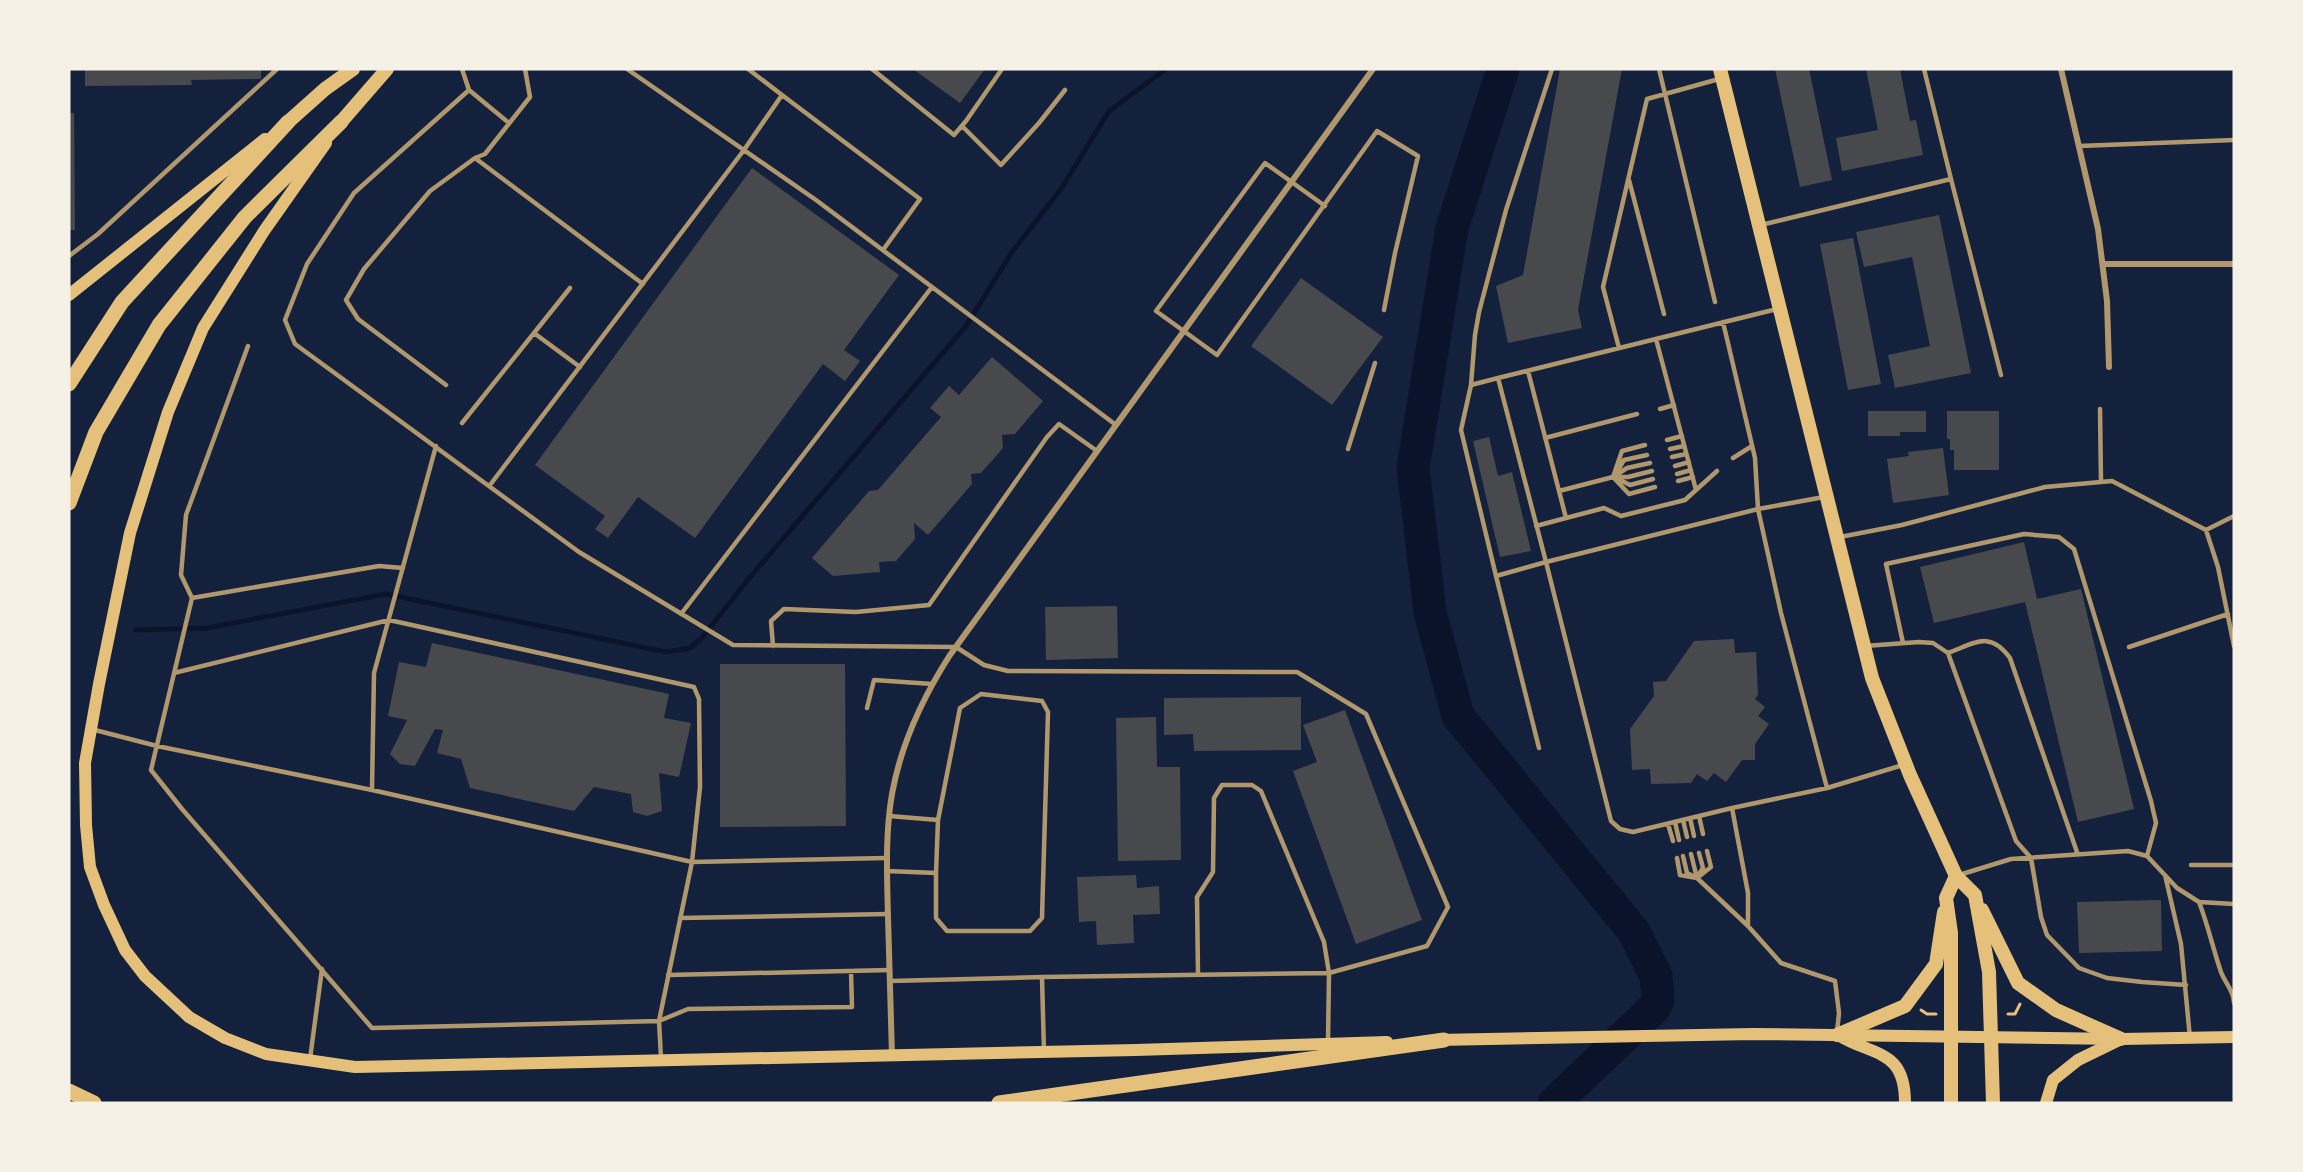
<svg xmlns="http://www.w3.org/2000/svg" width="2303" height="1172" font-family="Ubuntu,sans-serif">
<style>
.lines{fill:none;stroke-linecap:round;stroke-linejoin:round}
.stream{stroke:#0b132b;stroke-width:5}
.river{stroke:#0b132b;stroke-width:33}
.building{fill:#48494c}
.path{stroke:#e5c07b;stroke-width:3}
.service{stroke:#b1986c;stroke-width:4.5}
.minor{stroke:#b1986c;stroke-width:6}
.secondary{stroke:#e5c07b;stroke-width:12}
.primary{stroke:#e5c07b;stroke-width:14}
.motorway{stroke:#e5c07b;stroke-width:15}
</style>
<rect width="100%" height="100%" fill="#14213d"/>
<g class="lines">
<path class="stream" d="M136 630 207 628 386 594 666 652 690 648 701 639 750 577 966 326 1012 252 1061 189 1109 111 1166 69"/>
<path class="river" d="M1503 69 1452 228 1413 468 1430 612 1458 716 1634 932 1656 976 1658 999 1655 1007 1554 1103"/>
</g>
<path class="building" d="M85 69H261V79L191 80 192 85 85 86Z
M913 69H985L960 103Z
M1560 69H1622L1578 310 1582 328 1508 343 1496 286 1523 275Z
M1775 69H1809L1832 180 1800 187Z
M1866 69H1900L1910 121 1916 120 1923 155 1842 171 1836 138 1878 130Z
M69 113H74L75 230H69Z
M752 168 899 275 844 350 860 361 845 381 823 364 695 538 638 497 608 538 595 529 605 516 535 465Z
M1939 215 1971 373 1895 388 1888 355 1930 346 1912 257 1864 267 1856 232Z
M1853 238 1881 384 1848 390 1820 244Z
M1301 278 1383 337 1332 405 1251 346Z
M992 357 1043 401 1015 434 1002 435 1003 448 981 473 971 474 972 484 928 535 914 523 915 539 896 561 879 562 880 572 833 576 812 558 869 491 878 490 941 417 930 408 949 386 959 395Z
M1868 411H1926V432H1900V436H1868Z
M1947 411H1999V470H1954V450H1950V439H1947Z
M1489 437 1498 476 1512 472 1531 551 1500 557 1473 441Z
M1943 448 1949 495 1893 503 1887 459 1909 456 1908 452Z
M2024 542 2037 599 2081 589 2134 809 2078 822 2025 602 1934 623 1920 567Z
M1117 606 1118 658 1046 660 1045 607Z
M1734 639 1735 653 1756 652 1758 695 1755 699 1765 707 1758 716 1769 724 1755 744V760H1742L1726 782 1714 773 1707 781 1697 774 1691 783 1651 784 1650 769 1632 770 1630 729 1654 696 1653 682 1666 681 1694 641Z
M432 643 669 694 664 718 691 723 679 777 659 773 662 811 647 816 633 812 631 794 594 787 574 811 470 788 461 759 437 753 443 730 435 729 415 766 400 764 390 754 407 720 388 716 399 662 426 667Z
M720 664H845L846 826 720 827Z
M1301 697V750L1194 751 1193 734 1164 735V698Z
M1345 710 1422 920 1356 944 1293 771 1317 762 1303 725Z
M1156 717 1157 767H1180L1181 860 1118 861 1116 718Z
M1136 875 1137 888 1159 886 1160 914 1133 915 1134 943 1097 945 1096 921 1079 922 1077 877Z
M2161 900 2162 951 2079 953 2077 902Z"/>
<g class="lines">
<path class="path" d="M1921 1010 1927 1014H1936
M2008 1014H2015L2020 1004"/>
<path class="service" d="M462 69 469 90 509 123
M525 69 530 97 485 154 475 158 643 284
M627 69 816 200 1116 425
M748 69 782 95
M872 69 954 135 966 121 1002 69
M1659 69 1715 302
M469 90 354 193 307 264 285 320 295 344 579 552 733 645 956 647 984 665 1008 671 1297 672 1366 714 1448 907 1427 946 1329 973 1328 1042
M962 126 1001 165 1039 123 1065 90
M2079 146 2234 140
M1951 179 2001 375
M1629 180 1664 314
M1325 206 1265 163 1156 311 1217 355 1377 131 1418 156 1395 253 1384 310
M1761 225 1951 179 1924 69
M69 256 98 234 277 69
M1723 322 1755 458 1758 509 1546 562 1611 821 1620 829 1633 832 1732 808
M534 333 570 288
M1656 339 1696 490
M248 346 186 515 181 575 192 598 151 770 182 809 372 1028 659 1021 688 1009 852 1007 851 971
M1619 348 1603 287 1647 99 1719 79
M1528 371 1566 518 1536 526
M1498 378 1471 385 1475 335 1479 312 1506 210 1552 69
M446 385 358 319 346 300 364 269 430 191 475 158
M1471 385 1461 430 1496 576
M1660 409 1674 405
M2100 409 2101 482
M462 423 534 333 580 367
M1545 438 1637 414
M1667 440 1682 436
M1348 449 1375 363
M1670 449 1684 446
M1672 457 1686 454
M1733 458 1752 446
M1675 466 1689 462
M1618 470 1624 460 1647 455
M1677 474 1691 470
M1613 477 1622 451 1645 445
M1613 477 1627 468 1650 463
M1616 477H1628L1652 471
M1616 478 1630 485 1653 479
M1678 481 1693 477
M490 485 744 150 782 95 920 199 883 250
M1559 491 1613 477 1629 494 1655 487
M1824 497 1758 509 1781 613 1827 788
M1566 518 1604 508 1621 516 1685 500 1717 471
M2206 530 2218 567 2234 646
M1840 537 1902 525 2045 487 2112 481 2206 530 2234 516
M192 598 379 566 403 568
M681 614 932 287
M1903 643 1886 564 2024 534 2059 537 2074 549 2151 801 2156 823 2147 856
M773 646 771 621 784 609 856 612 929 605 1047 437 1059 424 1097 451
M1865 646 1919 642 1933 643 1948 653 2016 841 2031 858 2041 917 2047 935 2079 968 2107 978 2142 982 2186 985
M2129 647 2228 614
M1948 653C1975 643 1990 630 2010 658L2078 855
M174 673 389 620 694 687 699 699 700 787 692 862 659 1021 661 1058
M867 708 874 680 932 684
M91 729 157 746 372 790 692 862 887 858
M1539 748 1496 576 1546 562 1498 378 1777 309
M372 790 374 673 436 446
M1699 816 1703 834
M1690 818 1694 836
M1683 820 1687 837
M1675 822 1679 840
M1668 824 1673 841
M1691 854 1697 878
M1683 856 1687 873 1697 878 1748 926
M1677 858 1680 875 1697 878 1711 867 1707 851
M2191 865H2234
M887 871 936 873V918L947 931H1030L1042 918 1048 712 1042 701 981 694 960 708 938 820 889 816
M936 873 938 820
M1959 875 2011 859 2128 851 2147 856 2177 888 2199 902 2234 904
M2165 875 2181 944 2190 1038
M1698 876 1703 868 1699 853
M2199 902C2208 925 2213 949 2221 972 2225 983 2234 991 2234 1003
M680 918 888 914
M668 975 890 970
M890 981 1042 977
M1837 1032 1839 1013 1835 981 1781 963 1748 926V893L1732 808 1827 788 1903 765
M1044 1052 1042 977 1329 973 1324 942 1261 791 1252 785H1222L1214 798 1213 872 1197 897 1198 975
M310 1059 322 969"/>
<path class="minor" d="M2061 69 2098 229 2107 301 2109 367
M2103 264H2234
M892 1055C891 1009 889 963 888 917 887 876 885 834 892 794 901 744 923 697 950 655L1373 69"/>
<path class="secondary" d="M326 143 264 231 203 328 168 412 130 533 99 684 85 763 86 825 90 867 104 905 125 950 145 976 189 1017 225 1038 266 1054 355 1067 1136 1050 1387 1042
M69 295 265 139
M1838 1035C1875 1057 1905 1049 1905 1103
M1437 1040 1753 1034 2121 1039 2234 1037
M2046 1103 2053 1080 2078 1060 2117 1041"/>
<path class="primary" d="M1720 69 1872 678 1910 775 1956 876 1975 895 1989 972 1993 1103
M288 122 325 89 353 69
M341 122 387 69
M1982 910 2018 983 2056 1010 2121 1039
M1837 1035 1905 1006 1936 964 1944 912
M1951 1103V933L1946 898 1956 876"/>
<path class="motorway" d="M69 384 122 302 288 122
M69 503 96 432 159 325 245 217 341 122
M69 1091 94 1103
M999 1103 1444 1040"/>
</g>
<rect width="2303" height="1172" fill="none" stroke="#f6f1e7" stroke-width="141"/>
</svg>
